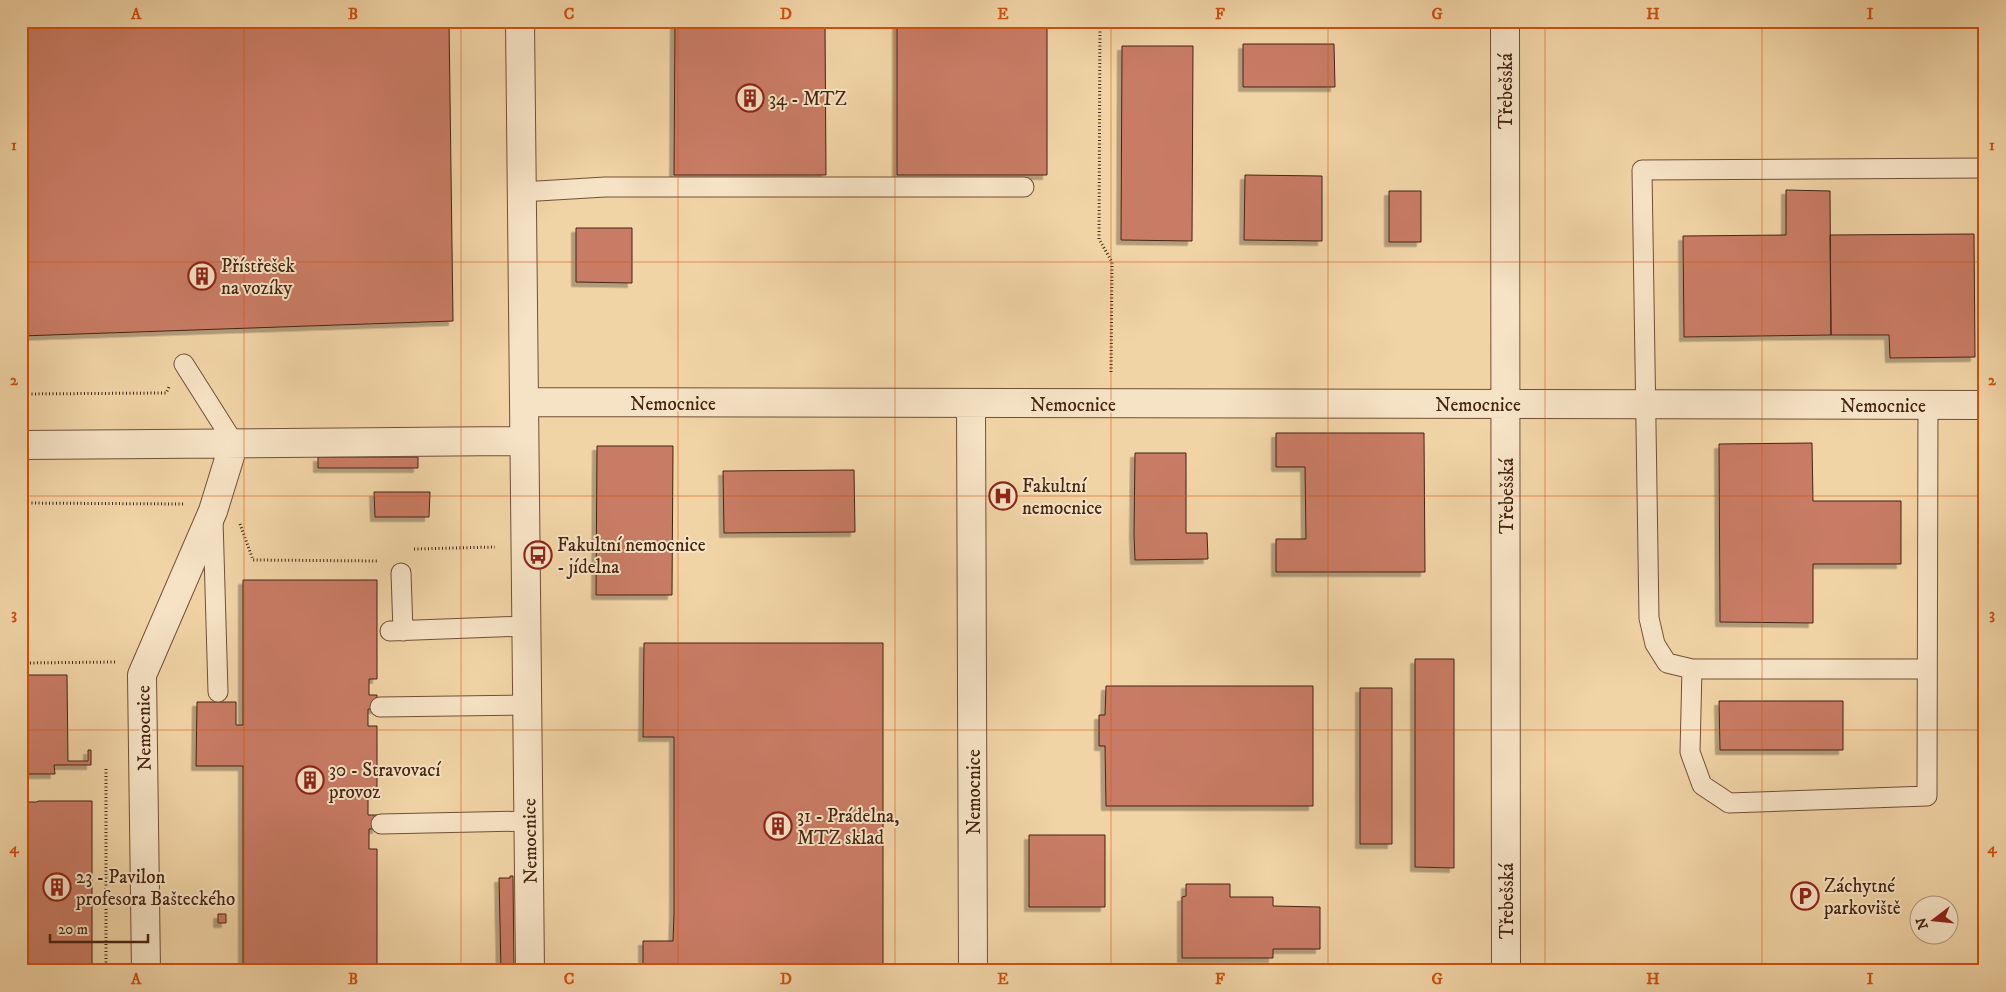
<svg xmlns="http://www.w3.org/2000/svg" width="2006" height="992" font-family="'IM FELL DW Pica',serif">
<style>
.building{fill:#c97b65;stroke:#452411;filter:url(#shadow)}
.lines{fill:none;stroke-linecap:round;stroke-linejoin:round}
.lane-casing{stroke:#705036;stroke-width:21}
.street-casing{stroke:#705036;stroke-width:30}
.path{stroke:#452411;stroke-width:3;stroke-dasharray:1 2.5;stroke-linecap:butt}
.lane{stroke:#f6e3c5;stroke-width:19}
.street{stroke:#f6e3c5;stroke-width:28}
.grid{fill:none;stroke:#d0510d;stroke-width:1;stroke-opacity:0.55}
.labels{text-anchor:middle;stroke-width:4;stroke-linejoin:round;paint-order:stroke}
.street-label{font-size:19px;fill:#452411;stroke:#f6e3c5}
.poi-label{font-size:19px;fill:#452411;stroke:#f6e3c5;text-anchor:start}
.neatline{fill:none;stroke:#d0510d;stroke-width:2}
.grid-label{font-size:16px;text-anchor:middle;font-weight:bold;fill:#d0510d}
</style>
<defs>
<filter id="shadow"><feDropShadow dx="-4.5" dy="4.5" stdDeviation="0" flood-color="#0004"/></filter>
</defs>
<rect width="100%" height="100%" fill="#f1d4a6"/>
<filter id="stains"><feTurbulence type="fractalNoise" baseFrequency=".004" numOctaves="4"/><feColorMatrix values="0 0 0 0 .2 0 0 0 0 .09 0 0 0 0 .02 0 0 0 .5 -.17"/></filter>
<radialGradient id="worn" r=".72"><stop offset=".6" stop-color="#630" stop-opacity="0"/><stop offset="1" stop-color="#630" stop-opacity=".3"/></radialGradient>
<path class="building" d="M21 21H449L453 321 21 336Z
M675 21H825L826 175H674Z
M897 21H1047V175H897Z
M1243 44H1334L1335 87H1243Z
M1122 46H1193L1192 241 1121 240Z
M1245 175 1322 176V241L1244 240Z
M1786 190 1830 191 1831 335 1684 337 1683 236 1786 235Z
M1389 191H1421V242H1389Z
M576 228H632V283L576 282Z
M1974 234 1975 357 1890 358 1889 335H1831L1830 235Z
M197 265H207L208 287H197Z
M1276 433H1424L1425 572H1276V539H1306L1305 467H1276Z
M1812 443 1813 501H1901V564H1813V623L1720 622 1719 444Z
M597 446H673L672 595H596Z
M1135 453H1186V533H1207L1208 559 1135 560 1134 535Z
M318 457H418V468H318Z
M854 470 855 532 724 533 723 471Z
M374 492H430L429 517H375Z
M243 580H377V679H369V695H377V709H368V726H377V794H368V815H377V829H369V849H377V971H243V766H196L197 702H236V725H243Z
M644 643H883V971H643V941H673L674 914V737H643Z
M1415 659H1454V868L1415 867Z
M21 675H67L68 761H88V750H91V765H54L55 774H21Z
M1106 686H1313V806H1106L1105 746H1099V715H1105Z
M1360 688H1392V844H1360Z
M1719 701H1843V750H1720Z
M38 801H92V971H21V802H37Z
M1029 835H1105V907H1029Z
M510 876H513L514 971H501L499 878H510Z
M1186 884H1230V897H1273V906L1320 907V949H1273V958H1182V897L1186 896Z
M218 914H226V923H218Z"/>
<g class="lines">
<g class="lane-casing">
<path id="lane" d="M521 192 605 187H1024
M184 364 234 443
M213 519 218 692
M401 573 403 631
M390 631 526 626
M1692 669 1690 752 1702 785 1729 803 1927 796 1928 405
M1927 669H1692L1667 663 1655 644 1649 618 1642 170 1985 168
M380 707 527 705
M381 824 528 821"/>
</g>
<g class="street-casing">
<path id="street" d="M520 21 530 971
M1505 21 1506 971
M524 402 1985 405
M971 403 973 971
M21 445 524 441
M146 971 142 675 213 511 234 443"/>
</g>
<path class="path" d="M1100 21 1099 239 1112 262 1111 373
M21 394 166 393 169 387
M21 503 183 504
M240 524 253 560 378 561
M414 549 495 547
M23 663 115 662
M106 769V971"/>
<use href="#lane" class="lane"/>
<use href="#street" class="street"/>
</g>
<path class="grid" d="M244 21V971M461 21V971M678 21V971M895 21V971M1111 21V971M1328 21V971M1545 21V971M1762 21V971M21 262H1985M21 496H1985M21 730H1985"/>
<defs>
<g id="building-ring" transform="scale(1.4375)"><circle r="9.5" fill="#f6e3c5" stroke="#8f2418" stroke-width="1.5"/><path d="M-4-6H4V6H1V3H-1V6H-4ZM-2.5-4.3h1.7v1.8h-1.7ZM.8-4.3h1.7v1.8H.8ZM-2.5-1h1.7V.8h-1.7ZM.8-1h1.7V.8H.8Z" fill="#8f2418"/></g>
<g id="hospital-ring" transform="scale(1.4375)"><circle r="9.5" fill="#f6e3c5" stroke="#8f2418" stroke-width="1.5"/><path d="M-5-5h3v3.5h4V-5h3V5h-3V1.5h-4V5h-3Z" fill="#8f2418"/></g>
<g id="bus-ring" transform="scale(1.4375)"><circle r="9.5" fill="#f6e3c5" stroke="#8f2418" stroke-width="1.5"/><path d="M-5-6H5V4H4V6H2V4H-2V6H-4V4H-5ZM-3.5-4V0h7V-4ZM-3.5 1.2v1.5H-2V1.2ZM2 1.2v1.5H3.5V1.2Z" fill="#8f2418"/></g>
<g id="parking-ring" transform="scale(1.4375)"><circle r="9.5" fill="#f6e3c5" stroke="#8f2418" stroke-width="1.5"/><path d="M-3.5-5.5H1a3.5 3.5 0 0 1 0 7H-1V5.5H-3.5ZM-1-3.4V-.6H.8a1.4 1.4 0 0 0 0-2.8Z" fill="#8f2418"/></g>
</defs>
<g fill-rule="evenodd">
<use href="#building-ring" x="750" y="98"/>
<use href="#building-ring" x="202" y="276"/>
<use href="#hospital-ring" x="1003" y="496"/>
<use href="#bus-ring" x="538" y="555"/>
<use href="#building-ring" x="310" y="780"/>
<use href="#building-ring" x="778" y="826"/>
<use href="#building-ring" x="57" y="887"/>
<use href="#parking-ring" x="1805" y="896"/>
</g>
<g class="labels">
<g class="street-label">
<text transform="translate(1505 91) rotate(-90)" y="7">Třebešská</text>
<text x="673" y="410">Nemocnice</text>
<text x="1073" y="411">Nemocnice</text>
<text x="1478" y="411">Nemocnice</text>
<text x="1883" y="412">Nemocnice</text>
<text transform="translate(1506 496) rotate(-90)" y="7">Třebešská</text>
<text transform="translate(143 728) rotate(-91)" y="7">Nemocnice</text>
<text transform="translate(973 792) rotate(-90)" y="7">Nemocnice</text>
<text transform="translate(529 841) rotate(-91)" y="7">Nemocnice</text>
<text transform="translate(1506 901) rotate(-90)" y="7">Třebešská</text>
</g>
<g class="poi-label">
<text x="769" y="105">34 - MTZ</text>
<text x="221" y="272">Přístřešek<tspan x="221" dy="22">na vozíky</tspan></text>
<text x="1022" y="492">Fakultní<tspan x="1022" dy="22">nemocnice</tspan></text>
<text x="557" y="551">Fakultní nemocnice<tspan x="557" dy="22">- jídelna</tspan></text>
<text x="329" y="776">30 - Stravovací<tspan x="329" dy="22">provoz</tspan></text>
<text x="797" y="822">31 - Prádelna,<tspan x="797" dy="22">MTZ sklad</tspan></text>
<text x="76" y="883">23 - Pavilon<tspan x="76" dy="22">profesora Bašteckého</tspan></text>
<text x="1824" y="892">Záchytné<tspan x="1824" dy="22">parkoviště</tspan></text>
</g>
</g>
<rect width="2006" height="992" fill="none" stroke="#f1d4a6" stroke-width="55"/>
<g transform="translate(1934 920) rotate(254)"><circle r="24" fill="#f6e3c5" stroke="#af977d"/>
<path d="M0-4L9 19L0 12L-9 19Z" fill="#8f2418"/>
<text y="-8" font-size="14" font-weight="bold" text-anchor="middle" fill="#452411">N</text>
</g>
<path d="M50 934v8h98v-8" fill="none" stroke="#452411" stroke-width="2.5"/>
<text x="58" y="934" font-size="15" fill="#452411" stroke="#f6e3c5" stroke-width="4" paint-order="stroke">20 m</text>
<rect x="28" y="28" width="1950" height="936" class="neatline"/>
<g class="grid-label">
<text x="136" y="19">A</text>
<text x="353" y="19">B</text>
<text x="569" y="19">C</text>
<text x="786" y="19">D</text>
<text x="1003" y="19">E</text>
<text x="1220" y="19">F</text>
<text x="1437" y="19">G</text>
<text x="1653" y="19">H</text>
<text x="1870" y="19">I</text>
<text x="14" y="150">1</text>
<text x="1992" y="150">1</text>
<text x="14" y="385">2</text>
<text x="1992" y="385">2</text>
<text x="14" y="619">3</text>
<text x="1992" y="619">3</text>
<text x="14" y="853">4</text>
<text x="1992" y="853">4</text>
<text x="136" y="984">A</text>
<text x="353" y="984">B</text>
<text x="569" y="984">C</text>
<text x="786" y="984">D</text>
<text x="1003" y="984">E</text>
<text x="1220" y="984">F</text>
<text x="1437" y="984">G</text>
<text x="1653" y="984">H</text>
<text x="1870" y="984">I</text>
</g>
<rect width="100%" height="100%" filter="url(#stains)"/>
<rect width="100%" height="100%" fill="url(#worn)"/>
</svg>
